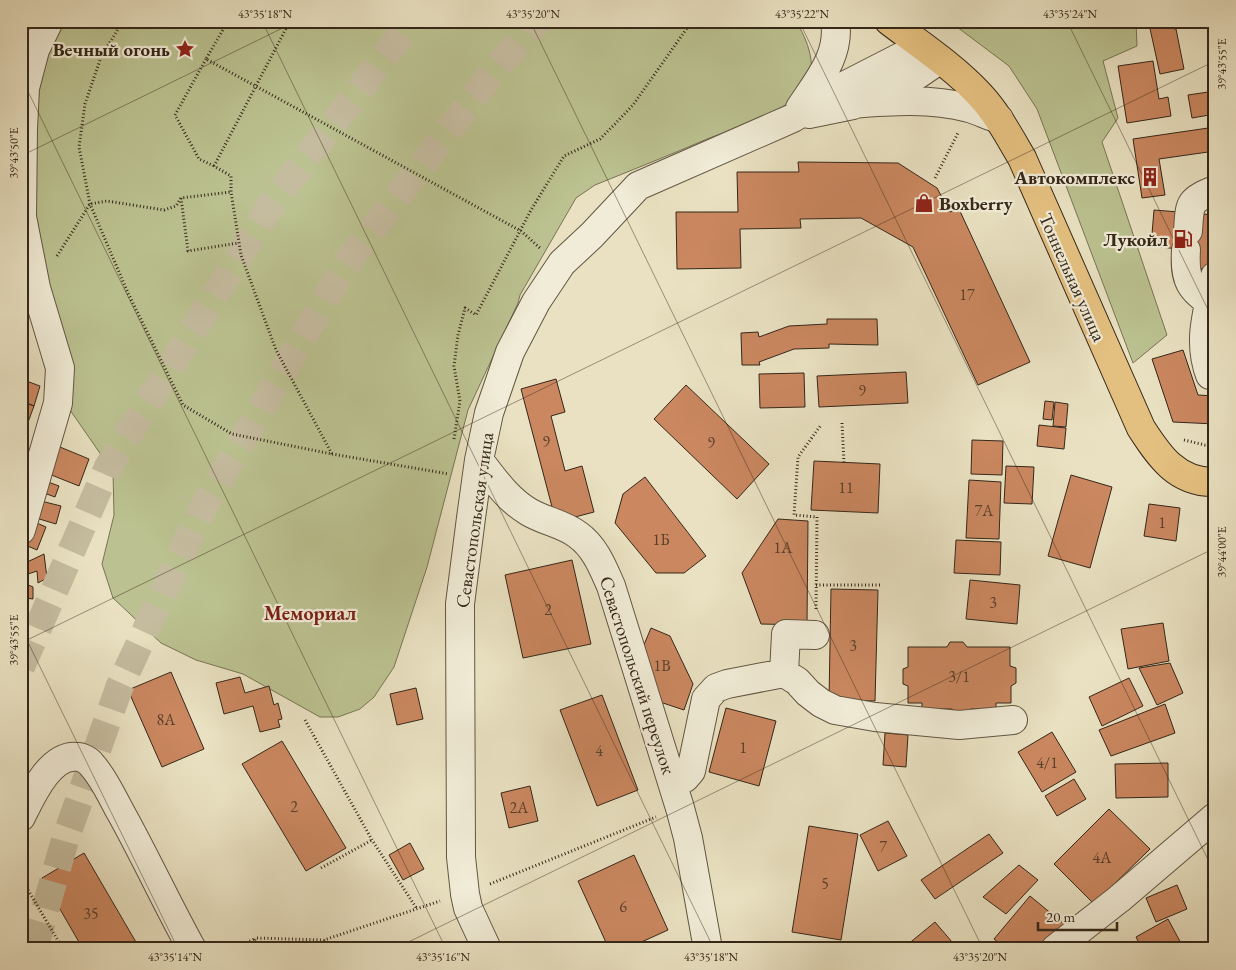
<svg xmlns="http://www.w3.org/2000/svg" width="1236" height="970" font-family="'EB Garamond',serif">
<style>
.green{fill:#bbc190;stroke:#787454}
.building{fill:#ca8760;stroke:#352719}
.lines{fill:none;stroke-linecap:round;stroke-linejoin:round}
.major-tunnel{stroke:#c5bc9f;stroke-width:28;stroke-dasharray:28 14;stroke-linecap:butt}
.minor-casing{stroke:#625643;stroke-width:30}
.major-casing{stroke:#352719;stroke-width:30}
.path{stroke:#352719;stroke-width:3;stroke-dasharray:1 2.5;stroke-linecap:butt}
.minor{stroke:#f1ecd7;stroke-width:28}
.major{stroke:#e4c080;stroke-width:28}
.ticks{fill:none;stroke:#352719;stroke-width:1;stroke-opacity:0.45}
.labels{text-anchor:middle;stroke-width:4.5;stroke-linejoin:round;paint-order:stroke}
.number-label{font-size:16px;fill:#5a3f2b}
.poi-label{font-size:19px;font-weight:bold;fill:#352719;stroke:#f1ecd7;text-anchor:end}
.street-label{font-size:19px;fill:#352719;stroke:#f1ecd7}
.neighbourhood-label{font-size:20px;font-weight:bold;fill:#7a1f14;stroke:#f1ecd7}
.neatline{fill:none;stroke:#352719;stroke-width:2}
.ticks-label{font-size:12px;text-anchor:middle;fill:#352719}
</style>
<rect width="100%" height="100%" fill="#e9e1c1"/>
<filter id="stains"><feTurbulence type="fractalNoise" baseFrequency=".004" numOctaves="4"/><feColorMatrix values="0 0 0 0 .2 0 0 0 0 .09 0 0 0 0 .02 0 0 0 .5 -.17"/></filter>
<radialGradient id="worn" r=".72"><stop offset=".6" stop-color="#630" stop-opacity="0"/><stop offset="1" stop-color="#630" stop-opacity=".3"/></radialGradient>
<path class="green" d="M34 21H796C807 39 820 70 804 89 780 116 740 126 707 139 670 155 632 170 595 185L576 198 520 295 518 303 468 410 427 567 394 667 374 697 360 709 338 717H320L243 674 196 660 161 643 113 598 102 564 114 515 113 472 70 410 55 356 21 284Z
M949 21H1136L1137 46 1103 61 1118 118 1102 142 1167 335 1133 363 1037 109 1009 66Z"/>
<path class="building" d="M1149 21H1164V24H1149Z
M1149 24 1176 29 1184 69 1160 74Z
M1153 61 1159 99 1168 97 1171 116 1127 123 1118 66Z
M1215 91V114L1192 118 1188 95Z
M1215 127V151L1159 159 1165 195 1142 198 1133 139Z
M798 162 898 163 937 188 950 212 959 209 1030 362 978 385 913 247 861 218 800 219 801 228 740 229 741 268 677 269 676 212H738L737 172H799Z
M1154 210 1215 215V270L1196 268 1197 251 1151 246Z
M827 319H877L878 345 829 344V348L794 349 759 362 760 365H742L741 333 758 332 759 337 789 326 827 324Z
M1183 350 1198 395 1215 396V424L1173 422 1152 359Z
M906 372 908 403 819 407 817 376Z
M804 373 805 407 760 408 759 374Z
M21 379 40 386 34 406 21 401Z
M556 379 565 412 551 416 565 471 582 466 594 512 556 522 521 389Z
M686 385 769 464 737 499 654 419Z
M21 401 34 406 27 425 21 423Z
M1045 401 1054 402 1052 420 1043 419Z
M1055 402 1068 404 1066 427 1053 426Z
M21 423 27 425 21 442Z
M1039 425 1066 428 1064 449 1037 446Z
M972 440 1003 441 1002 475 971 474Z
M60 447 89 459 79 486 49 474Z
M814 461 880 464 878 513 811 510Z
M1006 466 1034 467 1032 504 1004 503Z
M1071 475 1112 487 1090 568 1048 556Z
M645 477 706 556 684 573H656L615 523 623 494Z
M969 480 1001 482 999 539 966 538Z
M48 482 59 486 55 497 44 493Z
M41 501 61 506 56 524 36 518Z
M1149 504 1180 508 1176 541 1144 536Z
M778 519 808 521 807 625 761 624 742 573Z
M32 521 46 527 37 550 23 544Z
M956 540 1001 542 1000 575 954 573Z
M44 554 47 578 38 583 37 571 28 574 23 564Z
M572 560 591 644 523 658 505 575Z
M970 580 1020 585 1017 624 966 619Z
M26 584 33 587V599L25 598Z
M831 589 878 590 875 701 829 700Z
M1163 623 1169 661 1128 669 1121 629Z
M651 628 670 636 693 684 684 710 657 701 638 659Z
M950 642H963L967 647H1010V666L1016 668V683L1011 686V703H996V709H971L967 712H956L952 709H922V703H908V686L903 684V669L908 667V647H947Z
M1170 663 1183 693 1157 705 1139 668Z
M171 672 204 749 162 767 128 690Z
M240 677 245 693 269 686 274 705 278 703 282 719 278 720 280 727 260 732 253 706 224 714 216 683Z
M1129 678 1143 706 1102 726 1089 697Z
M416 688 423 719 397 725 390 694Z
M602 695 638 790 597 806 560 710Z
M1165 704 1175 733 1111 756 1099 730Z
M726 708 776 721 759 786 709 772Z
M1052 732 1076 772 1042 792 1018 752Z
M885 733 908 735 906 767 883 765Z
M282 741 346 848 306 871 242 764Z
M1168 763V797L1116 798 1115 764Z
M1074 779 1086 799 1057 816 1045 796Z
M530 786 538 821 509 828 501 793Z
M1109 809 1150 849 1094 904 1054 864Z
M888 821 907 856 878 871 860 835Z
M809 826 858 834 841 940 792 932Z
M989 834 1003 853 935 899 921 880Z
M410 843 424 869 403 880 389 855Z
M84 853 140 949H83L42 878Z
M634 855 668 930 626 949H609L578 881Z
M1019 865 1038 880 1006 914 983 897Z
M1177 885 1187 909 1156 922 1146 898Z
M1030 896 1064 924 1044 949H1006L994 939Z
M1168 919 1184 949H1142L1136 937Z
M935 922 958 949H910L907 945Z
M273 944 276 949H264Z"/>
<g class="lines">
<path class="major-tunnel" d="M21 667 108 467 273 202 412 21
M34 949 65 840 119 688 201 511 346 264 497 67 538 21"/>
<g class="minor-casing">
<path id="minor" d="M870 97 917 75 939 60
M800 108C817 82 841 55 835 21
M809 114 853 105 852 104C891 101 931 98 969 108 979 111 989 116 999 119
M1188 231C1190 203 1188 201 1215 190
M1186 250C1184 282 1190 288 1215 307
M1210 375C1197 340 1208 311 1215 276
M479 460C494 479 507 499 529 512 544 521 564 524 578 535 595 547 603 568 611 586L680 808 688 838 708 949
M21 530 58 403 60 368 36 288 22 217 23 129 25 88 35 50 49 21
M784 673 786 634 815 635
M672 782 685 778 691 771 706 699 716 688 727 684 784 673 797 681 808 693 821 703 835 710 875 717 959 725 1013 720
M21 817C31 797 50 753 78 757 82 757 89 761 91 764 104 778 112 797 121 813 146 858 167 904 192 949
M487 949 468 908 465 894 461 857 460 604 471 518 479 460 489 413 510 352 536 302 562 263 592 235 638 186 793 118 838 89 922 46
M1055 949 1119 899 1215 817"/>
</g>
<g class="major-casing">
<path id="major" d="M889 21C919 44 953 66 979 94 997 113 1009 136 1022 158L1141 428C1159 456 1177 483 1215 482"/>
</g>
<path class="path" d="M123 21 101 57 85 104 79 147 90 204 128 293 183 405 232 434 332 454 276 350 241 255 231 192V176L214 166 290 21
M228 21 206 59 521 231 541 249
M206 59 175 115 199 159 214 166
M935 178 958 133
M181 198 188 251 238 243
M57 256 90 204 107 201 164 210 176 206 181 198 231 192
M21 358 29 352
M842 423 844 463
M454 439 460 401 454 366 458 335 465 308 476 315 531 210 564 156 600 139 615 124 633 105 692 21
M1184 440 1205 445H1215
M332 454 449 474
M816 585H881
M816 609 817 517 794 515 798 457 821 425
M305 720 372 840 417 909
M321 868 372 840
M490 884 656 817
M28 890 63 949
M324 940 330 949
M234 949 256 938
M249 949 256 938 324 940 440 901"/>
<use href="#minor" class="minor"/>
<use href="#major" class="major"/>
</g>
<path class="ticks" d="M262 21 714 949M530 21 983 949M799 21 1215 874M1067 21 1215 324M21 77 446 949M21 156 297 21M21 628 178 949M21 643 1215 61M394 949 1215 548"/>
<defs>
<g id="sight-bare" transform="scale(1.5)"><path d="M0-6L1.8-2.2L6-1.7L2.9 1.2L3.7 5.4L0 3.3L-3.7 5.4L-2.9 1.2L-6-1.7L-1.8-2.2Z" fill="#8f2418" stroke="#f1ecd7" stroke-width="2.5" paint-order="stroke"/></g>
<g id="building-bare" transform="scale(1.5)"><path d="M-4-6H4V6H1V3H-1V6H-4ZM-2.5-4.3h1.7v1.8h-1.7ZM.8-4.3h1.7v1.8H.8ZM-2.5-1h1.7V.8h-1.7ZM.8-1h1.7V.8H.8Z" fill="#8f2418" stroke="#f1ecd7" stroke-width="2.5" paint-order="stroke"/></g>
<g id="shop-bare" transform="scale(1.5)"><path d="M-5-2.5h2.3a2.7 3.5 0 0 1 5.4 0H5L5.5 6h-11ZM-1.5-2.5h3a1.5 2.3 0 0 0-3 0Z" fill="#8f2418" stroke="#f1ecd7" stroke-width="2.5" paint-order="stroke"/></g>
<g id="fuel-bare" transform="scale(1.5)"><path d="M-5.5-6h7V0h2V4h1.3V-2.5L3-4.5l.8-.8L6-3V5H2.5V1h-1V6h-7ZM-4.2-4.7v3.2H.2V-4.7Z" fill="#8f2418" stroke="#f1ecd7" stroke-width="2.5" paint-order="stroke"/></g>
</defs>
<g fill-rule="evenodd">
<use href="#sight-bare" x="185" y="49"/>
<use href="#building-bare" x="1150" y="177"/>
<use href="#shop-bare" x="924" y="203"/>
<use href="#fuel-bare" x="1183" y="239"/>
</g>
<g class="labels">
<g class="number-label">
<text x="967" y="300">17</text>
<text x="862" y="396">9</text>
<text x="546" y="447">9</text>
<text x="711" y="448">9</text>
<text x="846" y="493">11</text>
<text x="984" y="516">7А</text>
<text x="1162" y="528">1</text>
<text x="661" y="545">1Б</text>
<text x="783" y="553">1А</text>
<text x="993" y="608">3</text>
<text x="548" y="615">2</text>
<text x="853" y="651">3</text>
<text x="662" y="671">1В</text>
<text x="959" y="682">3/1</text>
<text x="166" y="725">8А</text>
<text x="743" y="753">1</text>
<text x="599" y="756">4</text>
<text x="1047" y="768">4/1</text>
<text x="294" y="812">2</text>
<text x="519" y="813">2А</text>
<text x="883" y="852">7</text>
<text x="1102" y="863">4А</text>
<text x="825" y="889">5</text>
<text x="623" y="912">6</text>
<text x="91" y="919">35</text>
</g>
<g class="poi-label">
<text x="170" y="56">Вечный огонь</text>
<text x="1135" y="184">Автокомплекс</text>
<text x="939" y="210" text-anchor="start">Boxberry</text>
<text x="1168" y="246">Лукойл</text>
</g>
<g class="street-label">
<text transform="translate(1073 277) rotate(66)" y="7">Тоннельная улица</text>
<text transform="translate(474 520) rotate(-82)" y="7">Севастопольская улица</text>
<text transform="translate(638 675) rotate(72)" y="7">Севастопольский переулок</text>
</g>
<g class="neighbourhood-label">
<text x="310" y="620">Мемориал</text>
</g>
</g>
<rect width="1236" height="970" fill="none" stroke="#e9e1c1" stroke-width="55"/>
<path d="M1038 922v8h79v-8" fill="none" stroke="#352719" stroke-width="2.5"/>
<text x="1046" y="922" font-size="15" fill="#352719" stroke="#f1ecd7" stroke-width="4" paint-order="stroke">20 m</text>
<rect x="28" y="28" width="1180" height="914" class="neatline"/>
<g class="ticks-label">
<text x="265" y="18">43°35'18"N</text>
<text x="533" y="18">43°35'20"N</text>
<text x="802" y="18">43°35'22"N</text>
<text x="1070" y="18">43°35'24"N</text>
<text transform="translate(1222 64) rotate(-90)" y="4">39°43'55"E</text>
<text transform="translate(14 153) rotate(-90)" y="4">39°43'50"E</text>
<text transform="translate(1222 552) rotate(-90)" y="4">39°44'00"E</text>
<text transform="translate(14 640) rotate(-90)" y="4">39°43'55"E</text>
<text x="175" y="961">43°35'14"N</text>
<text x="443" y="961">43°35'16"N</text>
<text x="711" y="961">43°35'18"N</text>
<text x="980" y="961">43°35'20"N</text>
</g>
<rect width="100%" height="100%" filter="url(#stains)"/>
<rect width="100%" height="100%" fill="url(#worn)"/>
</svg>
